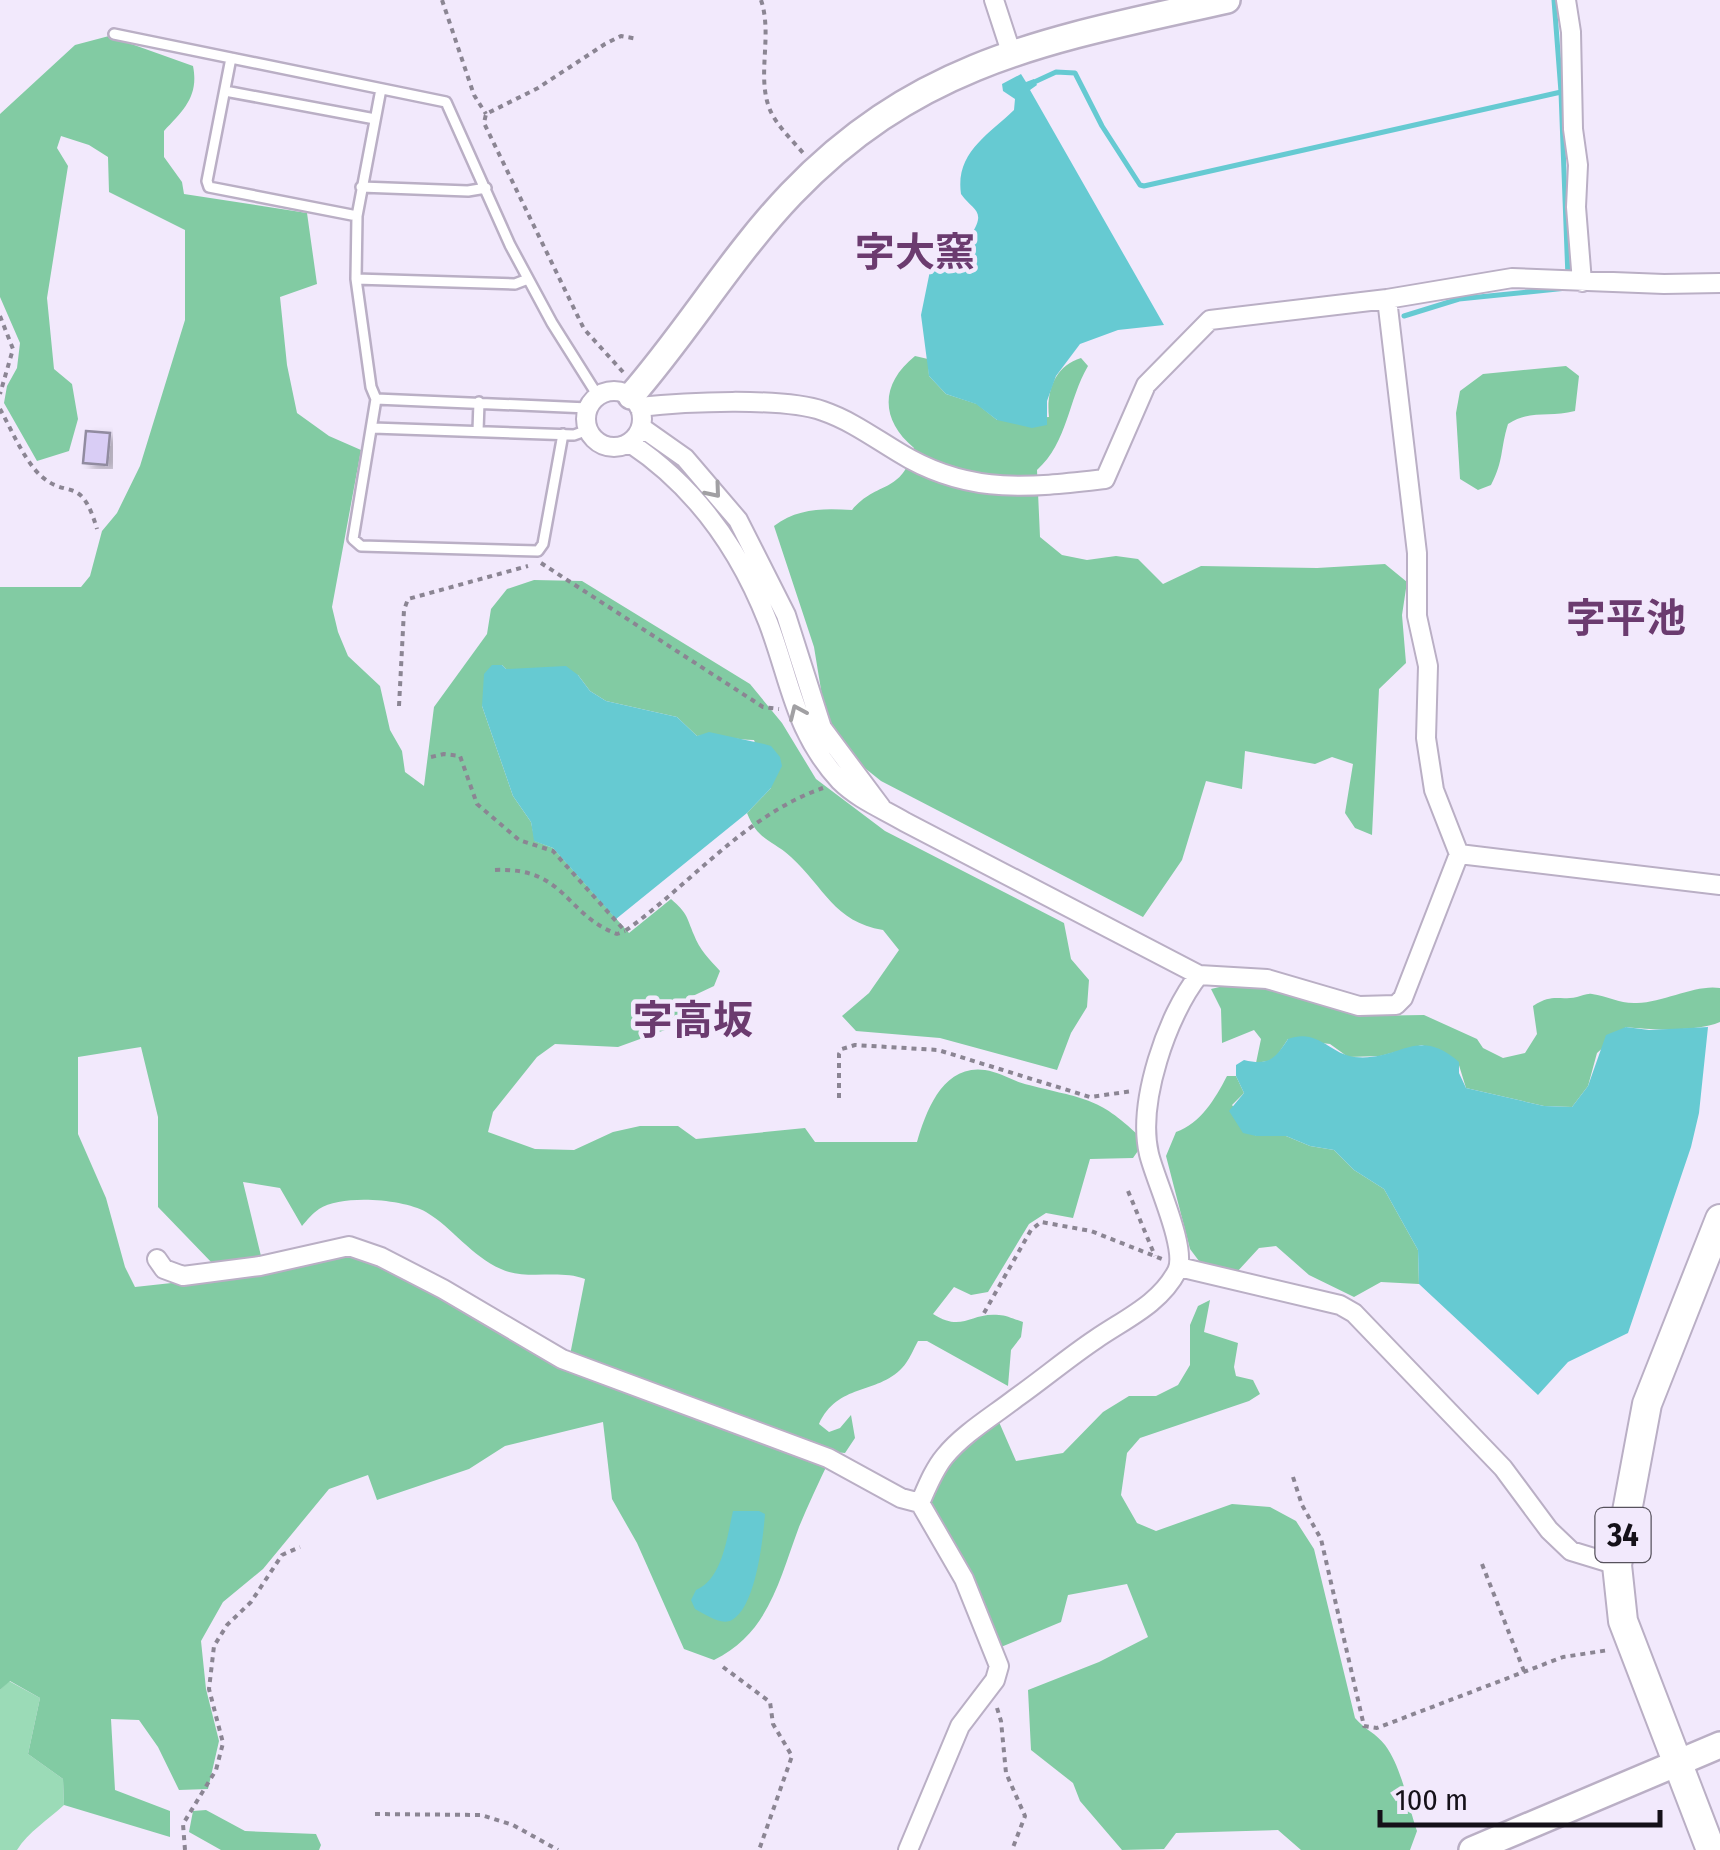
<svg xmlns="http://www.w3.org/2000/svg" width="1720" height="1850" font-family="'Fira Sans Condensed','Noto Sans JP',sans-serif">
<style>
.green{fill:#9bdbb7}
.forest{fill:#82cba3}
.water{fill:#66cad2}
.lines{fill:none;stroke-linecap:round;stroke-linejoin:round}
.stream{stroke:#66cad2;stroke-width:5}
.building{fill:#d9cdf5;stroke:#918ba0;stroke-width:2.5;filter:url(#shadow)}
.lane-casing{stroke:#baafc5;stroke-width:14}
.street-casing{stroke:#baafc5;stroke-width:22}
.secondary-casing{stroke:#baafc5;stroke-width:30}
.primary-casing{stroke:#baafc5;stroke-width:32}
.path{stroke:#8b8593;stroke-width:4;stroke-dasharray:5 5;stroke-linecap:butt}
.lane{stroke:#fff;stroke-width:9}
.street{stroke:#fff;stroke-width:18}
.secondary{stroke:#fff;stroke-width:25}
.primary{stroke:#fff;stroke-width:28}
.oneway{stroke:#a1a0a3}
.labels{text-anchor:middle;stroke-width:9;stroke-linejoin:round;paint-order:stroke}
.shield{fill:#f2e9fc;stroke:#57525d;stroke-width:2.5}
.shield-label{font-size:32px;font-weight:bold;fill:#151119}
.quarter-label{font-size:40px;font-weight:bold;fill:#6b3b6f;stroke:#f2e9fc}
</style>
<defs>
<filter id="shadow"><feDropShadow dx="9" dy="5.5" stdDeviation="5" flood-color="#0004"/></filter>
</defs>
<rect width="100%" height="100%" fill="#f2e9fc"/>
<path class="green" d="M9 1681 40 1698 28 1754 63 1779 64 1805C48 1820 28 1832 17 1850H0V1690Z"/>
<path class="forest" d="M109 36 193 66C199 96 184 110 164 131V157L182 182 184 194 307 213 317 284 280 297 287 365 297 413 329 436 361 450 332 607 338 632 348 656 380 686 390 730 402 751 405 772 424 786 434 707 487 634 491 609 507 589 534 580 582 581 750 684 782 723 816 779 885 831 1064 923 1071 959 1089 980 1087 1007 1071 1033 1057 1070 940 1038 856 1031 842 1016 869 993 899 950 883 930C834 922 824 887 791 857 771 839 758 841 747 813L771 788 754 740C733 740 716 733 697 736L677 717 606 701 590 691 578 675 506 669 502 665 482 706 513 796 531 822 535 841 553 848 629 933 671 899C688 914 686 916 694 935 699 949 710 960 720 971L714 986 680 1002 676 1026 618 1047 555 1044 537 1057 493 1112 488 1132 535 1149 574 1150 613 1132 640 1126H678L696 1139 805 1128 815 1142H917C926 1111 943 1064 985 1070 1000 1072 1014 1082 1029 1085 1082 1099 1098 1096 1139 1136L1140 1148 1133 1158 1090 1159 1073 1218 1046 1213 1029 1224 988 1292 971 1295 954 1287 933 1314C963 1333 970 1312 999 1315 1006 1315 1016 1320 1023 1322L1021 1337 1011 1350 1008 1386 927 1341H918C913 1350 909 1361 902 1368 876 1395 838 1383 819 1424L829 1432 840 1428 851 1415 855 1438 845 1453 834 1452 570 1355 585 1279C558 1269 527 1281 501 1269 471 1256 453 1228 426 1212 403 1199 342 1194 319 1209 313 1213 307 1220 302 1226L280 1188 243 1182 261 1256 213 1264 158 1207V1117L141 1047 78 1057V1134L106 1198 125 1267 135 1287 254 1274 350 1250 376 1260 558 1364 828 1463C818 1484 808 1505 799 1527 779 1580 769 1633 714 1660L684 1649 637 1543 612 1499 603 1422 505 1446 469 1469 377 1500 368 1475 329 1489 263 1569 223 1602 201 1641 206 1689 219 1741 208 1789 179 1790 158 1747 139 1720 111 1719 115 1790 170 1811V1837L64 1805 63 1779 28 1754 40 1698 10 1681 0 1690V587H81L90 576 102 531 117 513 140 466 185 320V230L109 192 108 157 89 145 61 136 57 148 68 166 47 298 54 369 72 384 78 419 69 451 37 461 4 403 7 386 17 368 20 343 0 297V114L75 45Z
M915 356 928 359 929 376 946 394 977 404 997 420 1049 417C1046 391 1055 366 1081 358L1088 366C1068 400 1068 442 1037 470L1040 537 1062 555 1087 560 1116 556 1138 559 1163 584 1201 566 1317 568 1385 564 1407 582 1402 615 1406 663 1379 689 1372 835 1355 828 1345 813 1353 764 1332 757 1315 764 1245 751 1242 789 1206 781 1182 860 1143 917 881 781 846 753 824 708 814 647 774 526C797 508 824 508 852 510 877 480 902 495 914 448 880 420 880 384 915 356Z
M1566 366 1579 376 1575 411C1549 418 1532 409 1508 424 1500 450 1504 460 1491 485L1478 490 1460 479 1456 413 1460 391 1483 374Z
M1232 984 1264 987 1361 1016 1424 1015 1477 1039 1483 1048 1503 1058 1525 1053 1537 1034 1533 1006C1554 993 1557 1001 1577 997 1582 996 1587 993 1592 994 1608 996 1620 1004 1637 1003 1665 1002 1696 984 1720 988V1022C1697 1032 1651 1030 1626 1027L1597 1053 1588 1086 1572 1107 1544 1106 1466 1088 1458 1062 1422 1045 1380 1056 1348 1057 1330 1044 1288 1039 1274 1060 1256 1063 1261 1039 1254 1030 1222 1043 1221 1009 1211 989Z
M1227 1076H1236L1244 1093 1232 1105 1256 1136H1286L1310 1146 1334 1150 1354 1170 1384 1189 1418 1250 1419 1284 1381 1282 1354 1297 1309 1275 1276 1246 1259 1248 1236 1273 1202 1265 1190 1249 1166 1156 1176 1132C1201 1123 1215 1099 1227 1076Z
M1210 1300 1204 1332 1238 1343 1234 1367 1236 1376 1253 1380 1260 1394 1249 1401 1140 1438 1127 1453 1121 1495 1137 1523 1156 1531 1232 1504 1270 1507 1296 1521 1314 1549 1355 1718C1365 1730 1376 1733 1385 1745 1402 1768 1408 1805 1417 1831L1410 1850H1301L1278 1830 1176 1833 1164 1849 1122 1850 1080 1801 1073 1783 1031 1750 1028 1690 1099 1662 1148 1637 1127 1584 1068 1595 1061 1622 1001 1647 944 1531 929 1508C937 1468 965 1442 999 1422L1016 1461 1063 1453 1103 1412 1129 1396H1156L1178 1385 1190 1365V1325L1198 1306Z
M206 1810 245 1831 316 1834 321 1845 319 1850H221L189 1832 193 1811Z"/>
<path class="water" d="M1021 74 1026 82 1034 79 1037 85 1030 90 1164 325 1118 330 1080 344 1056 376 1047 401V425L1032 428 997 420 976 404 946 394 929 376 921 315 932 261 941 249 971 235C987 210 973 211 961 194 955 153 988 135 1014 110L1015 99 1003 91 1002 84Z
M492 665H502L506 669 566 666 578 675 590 691 606 701 677 717 697 736 709 732 764 744 771 746 780 757 782 766 771 788 747 813 616 919 553 848 534 841 531 822 513 796 482 706 484 674Z
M1626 1027 1649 1030 1708 1027 1699 1113 1691 1147 1628 1333 1568 1362 1538 1395 1419 1284 1418 1250 1384 1189 1354 1170 1334 1150 1310 1146 1286 1136H1256L1243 1133 1229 1111 1244 1093 1236 1076V1065L1244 1060C1269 1066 1275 1059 1288 1039 1318 1028 1330 1054 1354 1057 1401 1062 1416 1025 1459 1062V1073L1466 1088 1544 1106 1572 1107 1588 1086 1606 1035Z
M733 1511H759L765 1514C763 1539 756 1607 732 1620 721 1626 705 1614 695 1609L691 1600 696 1590C723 1579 727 1536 733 1511Z"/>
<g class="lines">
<path class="stream" d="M1030 84 1056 72 1075 73 1102 126 1140 185 1144 186 1561 92 1554 0
M1561 92 1568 278
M1404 316 1459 299 1567 288"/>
</g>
<path class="building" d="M86 431 110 433 107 465 83 463Z"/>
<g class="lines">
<g class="lane-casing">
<path id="lane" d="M114 34 446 102 510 245 552 323 598 396
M231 58 207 181 209 187 357 216
M381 89 357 216 356 279 371 387 376 399 353 539 361 546 538 551 543 544 563 434
M225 91 375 119
M361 187 468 191 486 188
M356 279 515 284 528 279
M376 399 588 408
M373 428 574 435 588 430
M478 431 479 402"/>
</g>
<g class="street-casing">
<path id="street" d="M994 0 1011 52
M1566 0 1571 32 1573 129 1578 165 1576 207 1582 282
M1387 299 1417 553V616L1428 666 1426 738 1434 790 1459 854
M586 419a28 28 0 1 1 56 0a28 28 0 1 1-56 0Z
M639 407C684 402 782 397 823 411 855 422 881 443 910 459 976 495 1034 487 1105 479L1146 385 1210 320 1387 299 1512 278 1664 284 1720 283
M641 427 685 458 738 520 786 615 822 728 881 807
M630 443C696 487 739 548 768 622 791 682 794 731 840 781 858 799 883 809 905 822L1199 975 1267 979 1359 1006 1396 1005 1403 998 1459 854
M1459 854 1720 885
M157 1259 164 1269 183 1276 260 1266 349 1246 381 1257 443 1289 562 1359 828 1458 901 1498 920 1503 964 1579 999 1666 995 1680 960 1726 908 1850
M1179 1267 1340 1305 1354 1313 1503 1468 1549 1530 1571 1551 1617 1565
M920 1503C927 1487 934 1469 945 1456 964 1433 993 1416 1016 1398 1043 1379 1069 1357 1096 1339 1125 1319 1160 1304 1177 1271 1188 1249 1155 1180 1149 1154 1137 1103 1167 1015 1199 975"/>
</g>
<g class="secondary-casing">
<path id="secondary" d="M631 396C687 332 732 256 791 194 920 59 1054 39 1227 0
M1472 1850 1720 1745"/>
</g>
<g class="primary-casing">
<path id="primary" d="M1711 1850 1623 1621 1617 1565 1647 1404 1720 1219"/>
</g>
<path class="path" d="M442 0 474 95 486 114
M761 0C773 36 756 76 770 110 777 126 793 141 804 154
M0 316 13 349 0 394
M623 372 584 329 484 123 486 114 538 88 605 44 621 36 638 39
M0 409C11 429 22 455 37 472 67 503 80 471 97 529
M541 563 763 707 779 709
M399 706 404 610 408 599 528 566
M431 757 444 754 460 756 477 804 519 840 553 851 625 931C691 884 745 815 823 788
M495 870C566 867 564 914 617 934L625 931
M839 1098V1054L842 1049 855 1045 938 1050 1090 1097 1133 1091
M1128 1191 1155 1256
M984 1313 1031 1230 1041 1222 1091 1231 1162 1259
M1293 1477 1302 1505 1321 1539 1364 1726 1377 1728 1563 1657 1609 1650
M1482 1564 1524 1671
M723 1667 770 1702 773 1724 792 1756 759 1850
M997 1708 1001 1721 1006 1773 1025 1816 1012 1850
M375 1814 481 1815 513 1825 558 1850
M185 1850 183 1824 216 1770 223 1743 209 1689 214 1646 227 1625 251 1602 282 1555 300 1547"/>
<use href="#lane" class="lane"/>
<use href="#street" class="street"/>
<use href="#secondary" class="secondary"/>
<use href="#primary" class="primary"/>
</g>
<defs><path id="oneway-chevron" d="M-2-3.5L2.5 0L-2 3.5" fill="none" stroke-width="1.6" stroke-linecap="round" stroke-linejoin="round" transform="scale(2.5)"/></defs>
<g class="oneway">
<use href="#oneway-chevron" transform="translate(714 491) rotate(50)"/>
<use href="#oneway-chevron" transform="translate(797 712) rotate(-114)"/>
</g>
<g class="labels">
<rect class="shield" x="1595.5" y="1508" width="55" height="54" rx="8"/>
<g class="shield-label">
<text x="1623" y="1546">34</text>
</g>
<g class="quarter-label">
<text x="915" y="266">字大窯</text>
<text x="1626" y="632">字平池</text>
<text x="693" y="1034">字高坂</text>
</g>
</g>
<path d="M1380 1810v15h280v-15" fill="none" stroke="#151119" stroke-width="5"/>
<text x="1395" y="1810" font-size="30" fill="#151119" stroke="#f2e9fc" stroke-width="8" paint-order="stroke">100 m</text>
</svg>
